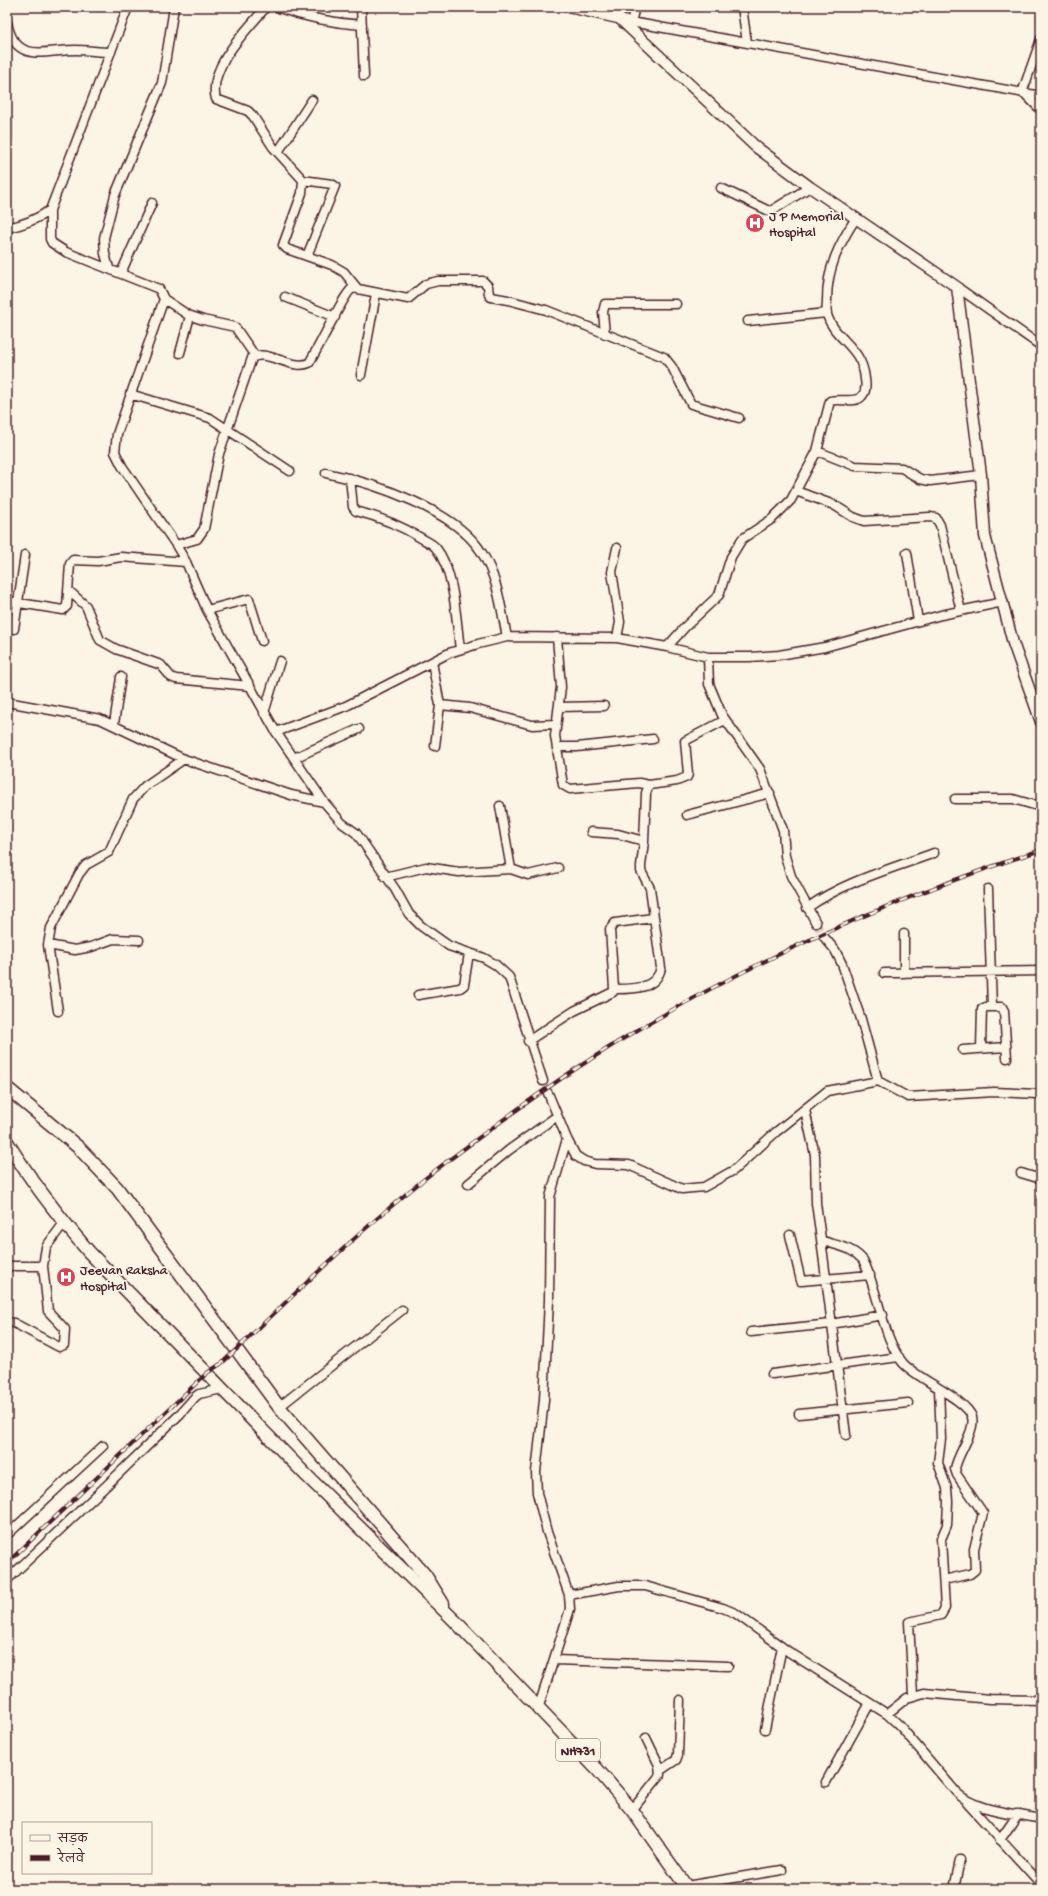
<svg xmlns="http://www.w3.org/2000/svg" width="1048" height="1896" font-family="'Gochi Hand','Playpen Sans Deva',sans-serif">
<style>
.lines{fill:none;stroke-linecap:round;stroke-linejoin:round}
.minor-tunnel{stroke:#d8cac0;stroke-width:8;stroke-dasharray:8 4;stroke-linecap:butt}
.minor-casing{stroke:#4a1f2b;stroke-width:11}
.major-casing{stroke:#4a1f2b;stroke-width:13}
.highway-casing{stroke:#4a1f2b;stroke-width:15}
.minor{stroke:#fcf5e5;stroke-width:8}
.major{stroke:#fcf5e5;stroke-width:10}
.highway{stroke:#fcf5e5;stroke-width:12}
.rail-casing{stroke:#4a1f2b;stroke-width:4}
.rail{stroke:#fcf5e5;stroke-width:2.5;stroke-dasharray:8;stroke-linecap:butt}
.labels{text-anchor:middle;stroke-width:3.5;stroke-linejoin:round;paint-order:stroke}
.shield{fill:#fcf5e5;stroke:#7f5f63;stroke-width:1}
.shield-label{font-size:13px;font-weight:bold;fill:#4a1f2b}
.poi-label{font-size:14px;fill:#4a1f2b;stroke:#fcf5e5;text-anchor:start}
</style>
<rect width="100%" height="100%" fill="#fcf5e5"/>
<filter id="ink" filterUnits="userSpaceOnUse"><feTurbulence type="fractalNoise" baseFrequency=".025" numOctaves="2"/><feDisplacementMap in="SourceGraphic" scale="8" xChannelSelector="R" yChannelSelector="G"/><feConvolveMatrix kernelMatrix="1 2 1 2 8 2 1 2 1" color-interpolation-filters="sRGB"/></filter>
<g filter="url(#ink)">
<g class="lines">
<path class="minor-tunnel" d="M816 923 824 937"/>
<g class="minor-casing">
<path id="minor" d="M266 7C247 30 207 68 216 99L248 111 253 116 273 147 303 180 302 193 283 245 287 249 332 265 344 272 357 288
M276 7C304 17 332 23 362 25
M361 7 364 76
M564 7 631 22 1041 96
M742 7 747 43
M7 22C15 65 45 50 76 50 88 50 99 52 111 52
M631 22 635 7
M1022 93 1041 39
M1025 94 1041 110
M7 119V139
M278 152 312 100
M303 180 332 184 335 186 307 256
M721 188 767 210 771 211 810 187
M50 210V239L52 243 66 252 159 289 164 299 117 434 115 452 122 466 176 545 186 562 207 610 276 732 324 802 342 823 356 833 362 841 395 889 409 914 421 926 449 946 484 958 496 965 509 977 543 1081
M7 228C23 225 36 220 50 210L128 7
M109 268 105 254 104 238 115 195 162 83 174 7
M121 273 152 203
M957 287 1041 346
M285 297 335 317
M164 299 188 315 203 320 235 327 255 356
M748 321 827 313
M605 334 603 312 605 304H676
M180 353 190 316
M361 375 376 294
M130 394 210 418 290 471
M817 451 855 466 902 468 920 479 930 481 981 475
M326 473C374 483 456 510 482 553 498 578 501 609 507 637
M350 478 353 507 356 511C379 517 400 525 421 538 426 541 433 544 436 548 455 572 456 620 460 649
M796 491 834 505 853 517 864 521 930 517 936 518 940 525 961 611
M176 545 197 539 204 529 219 454 252 358C265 348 293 371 309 363 318 350 345 291 353 288L408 299 426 284 438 281H483L488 286 489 295 491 297 508 300 546 310 664 357 672 367 691 404 739 418
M617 548 612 572 620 622 617 638
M907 553 918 621
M69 591 86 606 100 640 116 649 161 665 171 677 176 679 250 686
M7 601 63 610 67 606 70 564 73 560 98 561 121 557 186 562
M207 610 249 599 262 641
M14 629 25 555
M557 637 561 687 555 736 563 785 570 789 639 783 649 785
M667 647 686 626 719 595 731 557 742 539 772 519 791 500 817 451 830 401C839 398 856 404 862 396 866 392 866 385 865 379 862 346 835 340 827 315 826 310 827 304 827 300 827 268 839 244 856 218
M708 657 709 684 722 715 760 769 783 830 785 856 791 876 816 923
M432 662 440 705 435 746
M7 702 100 719 184 759 291 795 324 802
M440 705 470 708 532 725 556 724
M559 707 604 706
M264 713 280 661
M114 724 121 677
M276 732 346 706 449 653 478 644 507 637 617 638 667 647 708 657H750L779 655 825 647 941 615 1003 602
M557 747H577L653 739
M294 758 359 729
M955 799H1013L1041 807
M500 806 511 869
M687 815 770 793
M591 832 618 834 644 841
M385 877 426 867 459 872 511 869 528 875 558 868
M988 889 992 1007
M807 908C845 881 891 869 934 853
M824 937 835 950 842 964 861 1019 878 1081
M48 945 75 950 91 947 113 939 139 940
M884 973 1041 971
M904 973V934
M614 989C632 989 656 990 661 968L650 888 641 871V866L644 841 646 793 649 785 677 781 687 777 688 774 685 741 725 720
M418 995 460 988 464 985 469 953
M58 1011 48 945 51 928 79 874 86 865 109 852 133 799 145 786 184 759
M528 1041 574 1011 613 992 614 989 610 929 615 923 653 918
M981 1048 982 1009 986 1007H1002L1004 1011 1007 1058
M963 1050 1006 1047
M548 1093 567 1139 576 1156 584 1161 595 1164 629 1165 682 1189 704 1187 734 1170 776 1132 827 1091 878 1081 908 1097 994 1092 1037 1094 1041 1092
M805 1110 815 1155 816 1203 821 1239 823 1241C838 1246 852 1247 863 1260 878 1289 883 1340 903 1363 917 1379 966 1399 972 1417 976 1431 957 1454 955 1469L957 1475 983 1513 974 1549 975 1570 970 1574 944 1580
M1021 1173 1041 1179
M468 1184 509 1150 557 1116
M790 1235 801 1281 870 1275
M821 1239 846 1435
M7 1266H43
M7 1322 14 1323 59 1347 64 1345 65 1329 48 1311 43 1266 46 1247 64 1223
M751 1332 831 1324 883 1315
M772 1374 899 1357
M279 1407 402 1310
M799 1414 908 1403
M7 1535 103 1446
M7 1580 107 1485 179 1415 195 1397 199 1394 222 1389
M569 1595 619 1586H645L723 1608 735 1613 789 1652 887 1714 900 1726 956 1792C974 1811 1015 1813 1041 1819
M555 1660 728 1666
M913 1695 909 1622 941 1615 945 1608 941 1539 947 1525 948 1502 947 1488 938 1463 941 1439 939 1389
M538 1709 570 1609 569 1595 547 1532 537 1493 536 1472 544 1400 549 1301 550 1197 567 1139
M887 1714 907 1698 924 1693 990 1699 1041 1700
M765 1729 782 1647
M661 1770 676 1760 678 1755 680 1700
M826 1782 870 1703
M967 1803 1041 1884
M632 1810 660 1775 659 1765 646 1738
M1000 1840 1018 1814
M686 1886 782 1870
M954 1889 960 1860"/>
</g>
<g class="major-casing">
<path id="major" d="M611 7 620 19 756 147 810 187 957 287 981 475 985 536 1013 643 1041 722"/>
</g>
<g class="highway-casing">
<path id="highway" d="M7 1088 78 1147 117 1188 279 1407 425 1575 443 1604
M7 1142C31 1181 59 1217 89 1252L307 1476 455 1621 597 1769 632 1810 688 1889"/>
</g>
<use href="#minor" class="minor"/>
<use href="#major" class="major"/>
<use href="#highway" class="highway"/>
<g class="rail-casing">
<path id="rail" d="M7 1563 207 1373 222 1363C295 1294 366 1223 445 1163 485 1133 526 1102 568 1074 713 977 876 904 1041 850"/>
</g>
<use href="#rail" class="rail"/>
</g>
</g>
<defs>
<g id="hospital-disc" transform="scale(1)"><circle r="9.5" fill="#d1495b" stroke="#fcf5e5"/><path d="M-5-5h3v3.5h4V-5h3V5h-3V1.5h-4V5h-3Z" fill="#fff"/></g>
</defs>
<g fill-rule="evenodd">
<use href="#hospital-disc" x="755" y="223"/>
<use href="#hospital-disc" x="66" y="1277"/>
</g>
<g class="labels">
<rect class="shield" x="556" y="1739" width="44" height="22" rx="3"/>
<g class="shield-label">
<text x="578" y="1755">NH731</text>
</g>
<g class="poi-label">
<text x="769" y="220">J P Memorial<tspan x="769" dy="16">Hospital</tspan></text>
<text x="80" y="1274">Jeevan Raksha<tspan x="80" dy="16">Hospital</tspan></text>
</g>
</g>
<rect width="1048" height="1896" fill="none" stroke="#fcf5e5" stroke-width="24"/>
<rect x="12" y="12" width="1024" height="1872" fill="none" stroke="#4a1f2b" stroke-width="1.5" filter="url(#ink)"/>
<rect x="22" y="1822" width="130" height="52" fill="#fcf5e5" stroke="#b59f9b"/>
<rect x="30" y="1835" width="20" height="6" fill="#fcf5e5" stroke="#b59f9b"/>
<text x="58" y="1842" font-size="12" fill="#4a1f2b">सड़क</text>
<rect x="30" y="1855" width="20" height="6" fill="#4a1f2b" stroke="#b59f9b"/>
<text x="58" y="1862" font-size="12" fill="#4a1f2b">रेलवे</text>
</svg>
